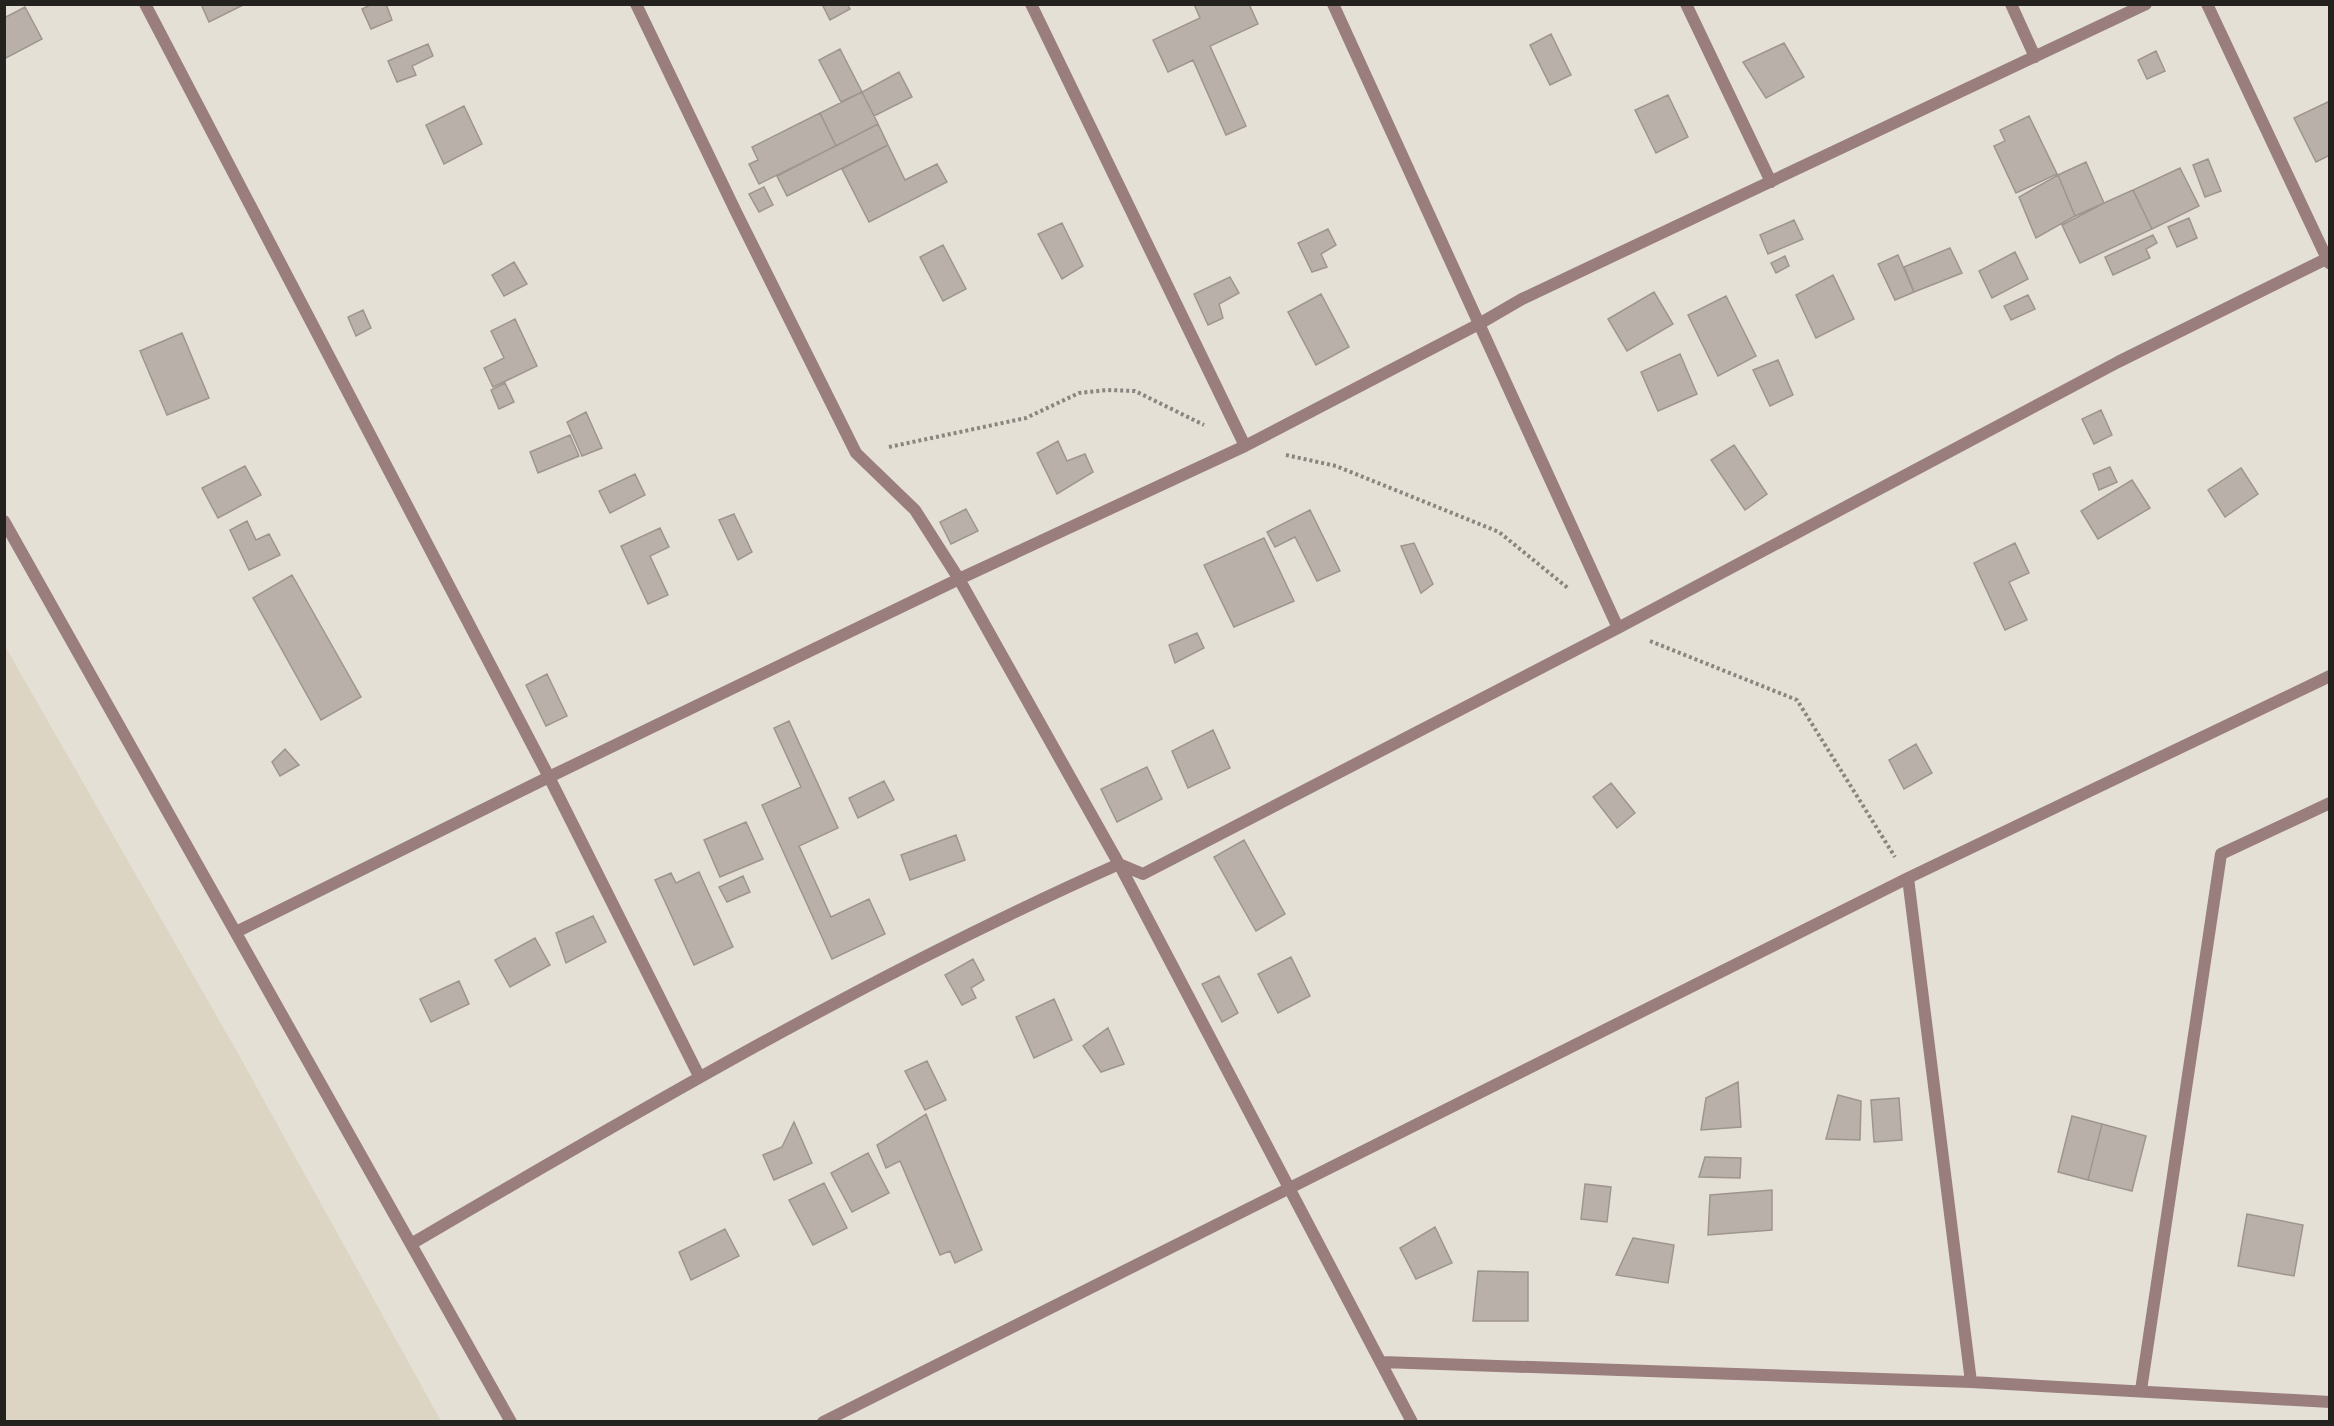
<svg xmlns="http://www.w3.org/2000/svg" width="2334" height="1426" font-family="Poppins,sans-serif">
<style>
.built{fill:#dcd5c4}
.building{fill:#b9b0a9;stroke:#9e958e;stroke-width:1.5}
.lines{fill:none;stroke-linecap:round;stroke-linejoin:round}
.path{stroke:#88867f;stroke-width:4;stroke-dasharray:3 3;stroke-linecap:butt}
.street{stroke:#9a7d7d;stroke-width:12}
</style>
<rect width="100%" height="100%" fill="#e4e0d6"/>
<path class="built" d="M5 646 239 1055 441 1421H5Z"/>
<path class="building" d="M201 4H245L209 22Z
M372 4H386L392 20 371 29 362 9Z
M822 4H847L850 9 830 20Z
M1194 4H1249L1258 24 1210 46 1246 126 1226 135 1193 60 1168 72 1153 40 1200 18Z
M25 7 42 39 4 59V18Z
M1551 34 1571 75 1550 85 1530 45Z
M1784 43 1804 77 1766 98 1743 62Z
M428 44 433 56 412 66 416 75 397 82 388 61Z
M840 49 862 92 841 102 819 60Z
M2156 51 2165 71 2147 79 2138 60Z
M899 72 912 97 874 116 862 92Z
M862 92 878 124 836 146 820 113Z
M1668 95 1688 137 1656 153 1635 110Z
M2330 101V155L2316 162 2294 118Z
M464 106 482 144 444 164 426 125Z
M820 113 836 146 759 184 749 164 758 160 752 147Z
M2029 116 2057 174 2016 193 1994 146 2005 141 2000 130Z
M878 124 888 145 787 196 777 176Z
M888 145 905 180 937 164 947 182 869 222 842 169Z
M2208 159 2221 191 2205 197 2193 165Z
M2086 162 2104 203 2075 216 2058 175Z
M2180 168 2199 206 2152 229 2133 190Z
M2058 175 2075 216 2036 238 2019 197Z
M764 187 773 205 759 212 749 194Z
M2133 190 2152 229 2080 263 2062 225 2104 203Z
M2189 218 2197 238 2177 247 2168 227Z
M1794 220 1803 239 1768 254 1760 235Z
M1062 223 1083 266 1062 279 1038 234Z
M1328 229 1336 245 1321 254 1327 267 1312 272 1298 243Z
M2153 235 2157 243 2146 249 2150 258 2113 275 2105 257Z
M943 245 966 289 943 301 920 257Z
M1950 248 1962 273 1914 292 1904 267Z
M2015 252 2028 279 1992 298 1979 271Z
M1898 255 1914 292 1895 300 1878 264Z
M1785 256 1789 266 1776 273 1771 263Z
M514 262 527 284 504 296 492 275Z
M1833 275 1854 319 1816 338 1796 295Z
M1230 277 1239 293 1219 304 1223 318 1208 325 1194 294Z
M1654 292 1673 324 1627 351 1608 319Z
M1321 294 1349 347 1316 365 1288 312Z
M2028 295 2035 309 2011 320 2004 306Z
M1726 296 1756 356 1718 376 1688 315Z
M363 310 371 328 356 336 348 317Z
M515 319 537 366 493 387 484 368 504 358 491 331Z
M182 333 209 398 167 415 140 351Z
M1680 354 1697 394 1658 411 1641 372Z
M1778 360 1793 395 1770 406 1753 370Z
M505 383 514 402 499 409 491 390Z
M2101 410 2112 435 2094 444 2082 419Z
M586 412 602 448 582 456 567 422Z
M570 435 579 456 538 473 530 452Z
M1058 441 1067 461 1085 454 1093 472 1057 494 1037 453Z
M1734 445 1767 494 1745 510 1711 460Z
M245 466 261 495 218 518 202 488Z
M2110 467 2117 482 2099 490 2093 474Z
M2241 468 2258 494 2225 517 2208 490Z
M635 474 645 495 610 513 599 491Z
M2132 480 2150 508 2098 539 2081 511Z
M966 509 978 531 951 544 940 522Z
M1310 510 1340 571 1317 581 1295 537 1275 547 1267 532Z
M734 514 752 552 738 560 719 520Z
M247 521 256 540 269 534 280 555 249 570 230 530Z
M660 528 669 547 650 556 668 595 648 604 621 546Z
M1264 538 1294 601 1234 627 1204 565Z
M1414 543 1433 584 1421 593 1401 546Z
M2015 543 2029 573 2009 582 2027 620 2005 630 1974 563Z
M292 575 361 697 321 720 253 598Z
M1197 633 1204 648 1175 663 1169 645Z
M547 674 567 716 546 726 526 685Z
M789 721 838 828 799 846 831 917 869 899 885 934 832 959 762 805 801 787 774 728Z
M1213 730 1230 768 1188 788 1172 751Z
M1916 744 1932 773 1904 789 1889 760Z
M285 749 299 765 280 776 272 762Z
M1147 767 1162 799 1117 822 1101 789Z
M884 781 894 800 858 818 849 798Z
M1611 783 1635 813 1617 828 1593 797Z
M746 822 763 859 720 877 704 840Z
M956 835 965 860 910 880 901 855Z
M1244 840 1285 914 1256 931 1214 857Z
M699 872 733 947 694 965 655 880 671 873 676 883Z
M743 876 750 892 727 902 719 887Z
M593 916 606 942 566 963 556 933Z
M535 938 550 965 510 987 495 960Z
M1291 957 1310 996 1278 1013 1258 974Z
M973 959 984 980 971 988 976 998 962 1005 945 975Z
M1219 976 1238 1013 1222 1022 1202 984Z
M459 981 469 1004 431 1022 420 999Z
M1054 999 1072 1040 1034 1058 1016 1017Z
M1108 1028 1124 1064 1101 1072 1083 1046Z
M927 1061 946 1100 925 1110 905 1071Z
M1738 1082 1741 1127 1701 1130 1706 1098Z
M1838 1095 1861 1101 1860 1140 1826 1139Z
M1899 1098 1902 1140 1874 1142 1871 1100Z
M926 1114 982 1250 955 1263 950 1251 940 1255 900 1161 886 1168 877 1145Z
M2072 1116 2102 1124 2088 1180 2058 1172Z
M794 1122 812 1163 774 1180 763 1155 782 1147Z
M2102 1124 2146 1136 2132 1191 2088 1180Z
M868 1153 889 1193 852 1212 831 1173Z
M1705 1157 1741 1158 1740 1178 1699 1177Z
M824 1183 847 1228 813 1245 789 1200Z
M1585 1184 1611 1187 1607 1222 1581 1219Z
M1772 1190V1230L1708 1235 1710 1195Z
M2247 1214 2303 1225 2294 1276 2238 1266Z
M1435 1227 1452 1263 1416 1279 1400 1248Z
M725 1229 739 1256 691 1280 679 1252Z
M1633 1238 1674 1245 1668 1283 1616 1275Z
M1478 1271 1528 1272V1321H1473Z"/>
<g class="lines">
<path class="path" d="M889 447 1026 418 1079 393 1107 390 1135 391 1204 425
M1286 455 1336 466 1499 532 1569 589
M1650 641 1797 700 1895 857"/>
<path class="street" d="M145 4 549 777 699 1076
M636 4 737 214 856 453 915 510 959 579 1119 864 1412 1422
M1031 4 1245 446
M1333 4 1618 628
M1686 4 1771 182
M2011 4 2035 57
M2207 4 2329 263
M4 521 511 1422
M1908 878 1971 1382
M236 932 549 777 959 579 1245 446 1479 324 1522 299 2146 4
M411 1244C642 1109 873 973 1119 864L1143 874 1618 628 2118 362 2330 257
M1382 1362 1971 1382 2330 1402
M2141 1390 2221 854 2330 803
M823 1422 1908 878 2330 676"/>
</g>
<rect width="2334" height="1426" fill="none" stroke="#23221e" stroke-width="12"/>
</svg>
